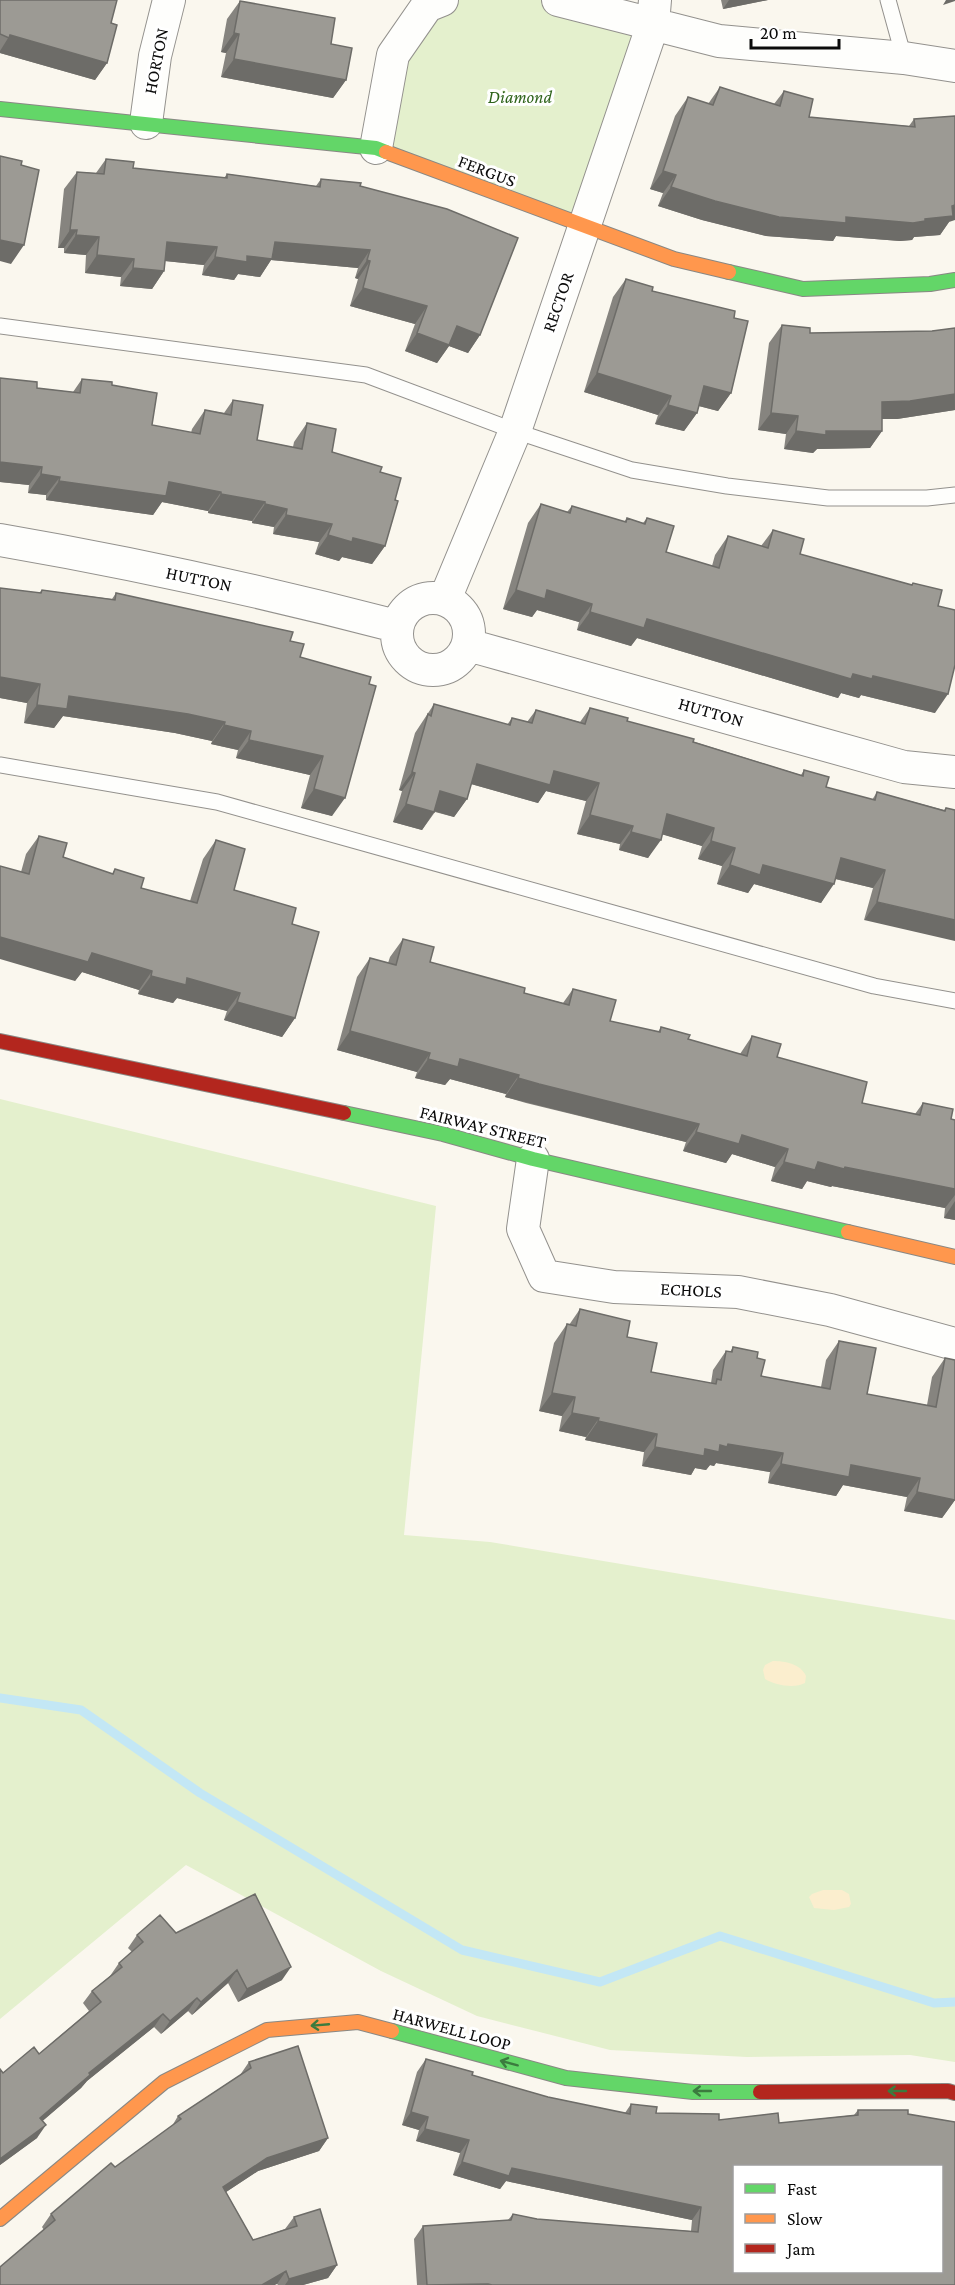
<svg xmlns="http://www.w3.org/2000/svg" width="955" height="2285" font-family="'Crimson Pro',serif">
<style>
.green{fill:#e4f0cd}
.sand{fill:#fbeece}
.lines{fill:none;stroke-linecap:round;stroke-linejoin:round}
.stream{stroke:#c3e7f5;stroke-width:9}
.lane-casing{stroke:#93918d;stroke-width:17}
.street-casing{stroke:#93918d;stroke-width:34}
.fast-casing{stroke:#898884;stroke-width:16}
.slow-casing{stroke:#898884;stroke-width:16}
.jam-casing{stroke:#898884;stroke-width:16}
.lane{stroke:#fefefc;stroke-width:15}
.street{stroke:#fefefc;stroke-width:32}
.fast{stroke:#63d668;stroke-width:14}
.slow{stroke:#ff974d;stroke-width:14}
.jam{stroke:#b3261e;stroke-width:14}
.wall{fill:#86847f;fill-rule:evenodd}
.shaded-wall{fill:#6d6c68}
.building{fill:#9c9a94;stroke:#6d6c68;stroke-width:1.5;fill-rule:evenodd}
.oneway{stroke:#3b7b3e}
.labels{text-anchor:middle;stroke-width:6;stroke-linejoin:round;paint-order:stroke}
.street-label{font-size:18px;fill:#0b0b0b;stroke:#fff}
.park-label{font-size:18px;font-style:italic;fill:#2e631a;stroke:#fff}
</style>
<rect width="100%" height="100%" fill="#faf7ee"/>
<path class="green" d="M452 0H547L648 26 582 224 378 148 396 56Z
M0 1099 436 1206 404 1535 490 1542 955 1620V2062L910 2055 747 2057 610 2050 477 2016 381 1971 186 1865 0 2019Z"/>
<path class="sand" d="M773 1661C785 1661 801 1664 806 1676L805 1683C794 1689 775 1685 765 1679L763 1670 765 1665Z
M823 1890H842L849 1894 851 1904 849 1907 834 1910 814 1908 809 1897 812 1894Z"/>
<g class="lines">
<path class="stream" d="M0 1698 81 1710 200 1793 462 1950 600 1982 720 1936 934 2003 955 2002"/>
<g class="lane-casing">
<path id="lane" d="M888 0 904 58
M0 326 366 375 515 431 632 470 727 486 828 498H927L955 495
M0 765 217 802 874 986 955 1001"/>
</g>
<g class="street-casing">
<path id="street" d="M558 0 719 41 904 58 955 66
M146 123 155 56 169 0
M376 148 393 55 427 6 442 0
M0 540C134 563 265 592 396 626
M397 634a36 36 0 1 1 72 0a36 36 0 1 1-72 0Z
M445 599 515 431 653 24 655 0
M468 645 904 767 955 772
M533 1159 523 1229 544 1276 614 1287 738 1292 830 1310 955 1344"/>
</g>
<g class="fast-casing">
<path id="fast" d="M0 109 376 148 386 152
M729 272 803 289 930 284 955 280
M344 1113 443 1134 533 1159 848 1232
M392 2031 566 2078 693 2092H760"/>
</g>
<g class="slow-casing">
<path id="slow" d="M386 152 674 259 729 272
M848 1232 955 1257
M0 2219 164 2082 267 2030 358 2022 392 2031"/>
</g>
<g class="jam-casing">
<path id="jam" d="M0 1041 344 1113
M760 2092 948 2091 955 2093"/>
</g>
<use href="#lane" class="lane"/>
<use href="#street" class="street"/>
<use href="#fast" class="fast"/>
<use href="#slow" class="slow"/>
<use href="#jam" class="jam"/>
</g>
<path class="wall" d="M0 0 111 23 107 63 95 80 0 53Z
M721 0H768L723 9Z
M240 1 331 44 346 80 333 98 221 77 226 53 221 52 227 19Z
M720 87 774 104 784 91 809 117 909 126 914 119 949 222 940 235 914 237 912 240 900 241 836 236 833 241 766 236 702 220 658 206 663 193 650 189 675 116 688 97 708 104Z
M106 159 133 168 224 178 227 174 316 186 321 179 360 186 480 335 468 353 449 346 437 363 405 351 415 324 350 306 358 279 355 278 358 268 271 260 260 277 238 274 234 280 202 275 204 265 165 261 164 271 152 289 120 286 121 277 85 273 86 255 64 253V248H58L64 189 77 172 96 173Z
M626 279 652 291 734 318 731 393 718 411 699 406 697 413 684 431 655 424 658 415 584 392 613 297Z
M782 325 810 333 932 331 955 328V410L897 419H882V431L870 448 817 449 813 453 784 449 786 434 758 430 769 343Z
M0 378 37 388 73 392 82 379 112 385 152 425 191 433 192 429 205 410 224 413 233 400 257 440 293 447 294 442 307 423 332 452 380 472 395 500 385 546 372 564 342 557 339 561 315 554 319 542 273 534 274 527 252 523V521L208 513V511L162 502 153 515 46 500V495L28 493 29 485 0 482Z
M541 504 567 512 572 506 624 522 627 518 643 523 647 518 666 552 712 566 715 555 728 536 761 546 773 530 800 554 912 585 913 583 938 606 935 713 861 695 859 698 841 693 838 698 637 638 631 646 577 630 579 622 537 610 532 617 503 609 528 523Z
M0 588 39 593 42 590 112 599 116 593 290 641 300 657 371 677 332 816 301 808 310 775 236 758 238 750 211 744 212 741 175 733 63 716 54 728 24 723 27 703 0 698Z
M434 704 507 725 512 718 527 722 536 710 580 722 590 708 627 721 801 775 804 770 826 787 872 800 877 792 944 810 946 808 955 810 864 920 873 888 835 879 821 903 754 884 748 893 717 884 722 866 698 859 702 846 662 834 648 858 619 850 620 844 577 834 586 801 546 791 538 803 471 784 467 799 454 817 435 812 422 830 393 822 402 791 399 790 415 733Z
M39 836 63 857 112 874 115 869 141 888 190 901 203 859 216 840 234 890 292 924 295 1018 282 1037 224 1020 227 1011 177 998 173 1003 138 994 139 990 82 972 75 981 21 872 26 854Z
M403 939 430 962 524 993 563 1003 573 989 610 1021 658 1032 661 1027 688 1039 740 1054 752 1036 777 1057 862 1103 915 1114 923 1103 951 1119 955 1120V1220L944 1218 945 1208 832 1186 831 1187 807 1181 802 1189 771 1181 775 1167 732 1154 726 1163 683 1151 686 1142 526 1103 505 1097 506 1094 450 1079 445 1085 415 1078 417 1072 337 1050 357 977 370 958 388 963 390 957Z
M580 1309 627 1337 651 1372 711 1383 713 1370 726 1351 730 1352 733 1347 757 1358 761 1376 821 1387 826 1360 839 1341 867 1394 927 1405 932 1377 945 1358 955 1500 942 1518 904 1511 907 1497 843 1485 836 1496 768 1483 770 1472 716 1463 714 1466 710 1465 706 1470 695 1468 691 1475 642 1466 644 1452 585 1440 586 1437 559 1431 562 1416 539 1411 554 1343 567 1324 569 1325Z
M176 1933 282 1980 238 2002 228 1983 192 2015 188 2011 161 2034 154 2027 87 2081 81 2088 42 2121 37 2138 0 2165V2069L3 2073 39 2054 89 2011 83 2003 92 1991 110 1976 119 1963 132 1952 128 1948 137 1935Z
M426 2059 473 2072 472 2075 548 2097 625 2113 631 2104 657 2107 656 2113 719 2114V2120L778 2113 779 2123 854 2115 858 2110H908V2114L955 2122V2285H417L414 2239 423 2226 508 2220 513 2214 537 2219 691 2231 692 2220 506 2181 500 2189 453 2175 460 2153 416 2141 419 2130 402 2125 417 2072ZM735 2166H942V2271H735Z
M249 2062 328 2138 319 2151 258 2171 226 2192 253 2240 285 2229 294 2217 337 2265 328 2278 303 2285H278L277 2284 44 2230 42 2227 51 2214 172 2126 178 2116 240 2075Z"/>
<path class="shaded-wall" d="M729 0H768L723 9Z
M946 0H955V1L943 5Z
M234 33 239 34 226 53 221 52Z
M10 35 107 63 95 80 0 53V51Z
M234 59 346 80 333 98 221 77Z
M663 171 676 175 663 193 650 189Z
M671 187 846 217 925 219 955 205V220L949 222 940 235 914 237 912 240 900 241 836 236 833 241 766 236 702 220 658 206Z
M70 230H77L64 248H58Z
M76 235 99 237 86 255 64 253Z
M0 240 24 245 11 264 0 261Z
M167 242 217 247 204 265 155 260Z
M275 242 370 250 358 268 271 260 260 277 238 274 234 280 202 275 215 257 247 256Z
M97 255 134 259 121 277 85 273Z
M367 260 370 261 358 279 355 278Z
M133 268 164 271 152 289 120 286Z
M363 288 427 306 415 324 350 306Z
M457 326 480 335 468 353 449 346 437 363 405 351 417 333Z
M597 373 671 396 658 415 584 392Z
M704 386 731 393 718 411 691 404Z
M955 394V410L897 419H869L882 402Z
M668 405 697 413 684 431 655 424Z
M771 413 798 416 786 434 758 430Z
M796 431H882L870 448 817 449 813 453 784 449Z
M0 462 42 467 29 485 0 482Z
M41 474 60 477 46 495 28 493Z
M59 481 169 482 221 492 208 511 162 502 153 515 46 500Z
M221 494 265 502 252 521 208 513Z
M265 504 287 509 274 527 252 523Z
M286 515 332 524 319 542 273 534Z
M328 535 353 538 385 546 372 564 342 557 339 561 315 554Z
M516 590H547L592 604 579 622 537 610 532 617 503 609Z
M590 612 647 619 853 674 873 676 948 694 935 713 861 695 859 698 841 693 838 698 637 638 631 646 577 630Z
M0 677 40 684 27 703 0 698Z
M69 696 188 714 225 722 212 741 175 733 63 716 54 728 24 723 37 705Z
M224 725 251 731 238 750 211 744Z
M249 740 323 756 310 775 236 758Z
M477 764 554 771 599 783 586 801 546 791 538 803 464 782Z
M412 772 415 773 402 791 399 790Z
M314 789 345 798 332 816 301 808Z
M440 791 467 799 454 817 427 809Z
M406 804 434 812 422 830 393 822Z
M667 814 714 828 702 846 654 832Z
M590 815 633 826 620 844 577 834Z
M631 832 661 840 648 858 619 850Z
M711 841 735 848 722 866 698 859Z
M841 858 885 870 873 888 828 877Z
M730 865H763L834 884 821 903 754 884 748 893 717 884Z
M877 902 955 920V941L864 920Z
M0 937 92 953 152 971 139 990 82 972 75 981 0 959Z
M151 976 187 978 240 993 227 1011 177 998 173 1003 138 994Z
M237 1002 295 1018 282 1037 224 1020Z
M350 1031 430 1053 417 1072 337 1050Z
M428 1059H460L519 1075 506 1094 450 1079 445 1085 415 1078Z
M518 1078 699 1124 686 1142 505 1097Z
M696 1132 742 1135 788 1149 775 1167 732 1154 726 1163 683 1151Z
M784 1162H818L955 1189V1195L945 1208 832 1186 831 1187 807 1181 802 1189 771 1181Z
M955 1201V1220L944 1218Z
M552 1393 575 1397 562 1416 539 1411Z
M572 1413 599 1418 586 1437 559 1431Z
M598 1421 657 1434 644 1452 585 1440Z
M728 1444 783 1453 770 1472 716 1463 714 1466 710 1465 706 1470 695 1468 691 1475 642 1466 655 1447 705 1449Z
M781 1464 851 1465 920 1478 907 1497 843 1485 836 1496 768 1483Z
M917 1492 955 1500 942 1518 904 1511Z
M291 1967 282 1980 238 2002 247 1989Z
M237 1970 228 1983 192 2015 201 2002Z
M197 1998 188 2011 161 2034 170 2021Z
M163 2014 154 2027 87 2081 81 2088 31 2131 40 2118 89 2073Z
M411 2112 428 2117 419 2130 402 2125Z
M46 2125 37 2138 0 2165V2159Z
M425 2129 469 2140 460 2153 416 2141Z
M328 2138 319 2151 258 2171 214 2200 223 2187 267 2158Z
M462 2162 512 2168 701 2207 692 2220 506 2181 500 2189 453 2175Z
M337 2265 328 2278 303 2285H285L289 2279Z
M286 2271 277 2284 275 2285H262Z"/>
<path class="building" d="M0 0H117L111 23 117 25 107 63 10 35 9 38 0 34Z
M240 1 335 18 331 44 352 48 346 80 234 59 239 34 234 33Z
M720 87 780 106 784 91 813 99 809 117 915 127 914 119 955 116V205L952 206 953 216 925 219V221L913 223 846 217V223L779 217 715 201 671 187 676 175 663 171 688 97 713 105Z
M0 156 22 161 21 165 39 170 24 245 0 240Z
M106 159 134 162 133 168 227 178V174L320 187 321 179 361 183 360 186 447 209 518 238 480 335 457 326 449 345 417 333 427 306 363 288 370 261 367 260 370 250 275 242 272 259 247 256V262L215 257 217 247 167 242 164 271 133 268 134 259 97 255 99 237 76 235 77 230H70L77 172 104 174Z
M626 279 653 287 652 291 735 311 734 318 748 321 731 393 704 386 697 413 668 405 671 396 597 373Z
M782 325 810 328V333L932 331 955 328V394L910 401 882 402V431H826V435L796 431 798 416 771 413Z
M0 378 37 382V388L80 393 82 379 112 382V385L157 393 152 425 200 434 205 410 231 415 233 400 263 405 257 440 302 449 307 423 336 429 332 452 382 467 380 472 401 478 395 500 398 501 385 546 353 538 352 542 328 535 332 524 286 515 287 509 265 504V502L221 494V492L169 482 166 496 59 481 60 477 41 474 42 467 0 462Z
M541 504 570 513 572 506 626 522 627 518 645 524 647 518 674 526 666 552 719 568 728 536 768 548 773 530 804 539 800 554 912 585 913 583 942 590 938 606 955 610V665L948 694 873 676 872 679 853 674 851 679 647 619 644 628 590 612 592 604 547 590 545 599 516 590Z
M0 588 41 593 42 590 115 600 116 593 293 632 290 641 304 644 300 657 371 677 369 684 376 686 345 798 314 789 323 756 249 740 251 731 224 725 225 722 188 714 69 696 67 709 37 705 40 684 0 677Z
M434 704 510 725 512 718 532 723 536 710 585 724 590 708 628 718 627 721 694 739 693 742 803 776 804 770 829 777 826 787 875 800 877 792 945 811 946 808 955 810V920L877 902 885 870 841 858 834 884 763 865 760 875 730 865 735 848 711 841 714 828 667 814 661 840 631 832 633 826 590 815 599 783 554 771 550 785 477 764 467 799 440 791 434 812 406 804 415 773 412 772 428 714 431 716Z
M39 836 67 843 63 857 113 874 115 869 144 878 141 888 197 903 216 840 245 849 234 890 296 908 292 924 319 932 295 1018 237 1002 240 993 187 978 186 985 151 976 152 971 92 953 88 962 0 937V866L29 874Z
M403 939 434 947 430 962 525 988 524 993 569 1005 573 989 616 1000 610 1021 660 1032 661 1027 690 1035 688 1039 747 1056 752 1036 781 1044 777 1057 867 1082 862 1103 920 1115 923 1103 953 1109 951 1119 955 1120V1189L845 1167 844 1169 818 1162 815 1170 784 1162 788 1149 742 1135 739 1144 696 1132 699 1124 539 1084 518 1078 519 1075 460 1059 458 1067 428 1059 430 1053 350 1031 370 958 396 965Z
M580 1309 630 1321 627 1337 657 1343 651 1372 716 1384 717 1379 721 1380 726 1351 732 1352 733 1347 758 1352 757 1358 765 1360 761 1376 830 1389 839 1341 876 1348 867 1394 936 1407 945 1358 955 1360V1500L917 1492 920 1478 851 1465 849 1477 781 1464 783 1453 728 1444 727 1447 720 1445 719 1452 705 1449 704 1456 655 1447 657 1434 598 1421 599 1418 572 1413 575 1397 552 1393 567 1324 576 1326Z
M255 1894 291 1967 247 1989 237 1970 201 2002 197 1998 170 2021 163 2014 89 2073 90 2075 40 2118 46 2125 0 2159V2069L3 2073 34 2047 39 2054 101 2002 92 1991 122 1967 119 1963 143 1942 137 1935 160 1915 176 1933Z
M298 2046 328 2138 267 2158 223 2187 253 2240 297 2226 294 2217 320 2209 337 2265 289 2279 286 2271 262 2285H0V2267L55 2220 51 2214 111 2163 115 2167 181 2119 178 2116 251 2068 249 2062Z
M426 2059 473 2072 472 2075 548 2097 630 2114 631 2104 657 2107 656 2113 719 2114V2120L778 2113 779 2123 858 2115V2110H908V2114L955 2122V2285H492L488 2284 427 2285 423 2226 511 2220 513 2214 537 2219 698 2232 701 2207 512 2168 509 2176 462 2162 469 2140 425 2129 428 2117 411 2112ZM735 2166H942V2271H735Z"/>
<defs><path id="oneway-shaft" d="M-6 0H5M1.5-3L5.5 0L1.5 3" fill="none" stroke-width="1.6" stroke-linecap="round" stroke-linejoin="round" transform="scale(1.5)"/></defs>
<g class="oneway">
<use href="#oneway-shaft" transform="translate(320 2025) rotate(175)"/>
<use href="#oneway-shaft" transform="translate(509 2063) rotate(-165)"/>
<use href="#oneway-shaft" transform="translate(702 2091) rotate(-180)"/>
<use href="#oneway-shaft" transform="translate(897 2091) rotate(180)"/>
</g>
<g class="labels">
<g class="street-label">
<text transform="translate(156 61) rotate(-79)" y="6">HORTON</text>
<text transform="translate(487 171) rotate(21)" y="6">FERGUS</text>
<text transform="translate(558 302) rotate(-71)" y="6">RECTOR</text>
<text transform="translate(199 579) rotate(12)" y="6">HUTTON</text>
<text transform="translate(711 712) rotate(16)" y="6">HUTTON</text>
<text transform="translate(483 1127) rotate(14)" y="6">FAIRWAY STREET</text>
<text transform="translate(691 1290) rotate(3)" y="6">ECHOLS</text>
<text transform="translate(452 2029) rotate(15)" y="6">HARWELL LOOP</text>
</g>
<g class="park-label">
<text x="520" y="103">Diamond</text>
</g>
</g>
<rect x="733" y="2165" width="210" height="108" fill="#ffffff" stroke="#9d9d9d" stroke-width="1.5"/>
<rect x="745" y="2184" width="30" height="9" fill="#63d668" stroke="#9d9d9d" stroke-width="1.5"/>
<text x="787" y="2195" font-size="18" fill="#0b0b0b">Fast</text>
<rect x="745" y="2214" width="30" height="9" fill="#ff974d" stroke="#9d9d9d" stroke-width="1.5"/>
<text x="787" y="2225" font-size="18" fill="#0b0b0b">Slow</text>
<rect x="745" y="2244" width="30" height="9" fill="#b3261e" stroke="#9d9d9d" stroke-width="1.5"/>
<text x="787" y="2255" font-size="18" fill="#0b0b0b">Jam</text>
<path d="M751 39v9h88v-9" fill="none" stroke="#0b0b0b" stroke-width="3"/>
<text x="760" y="39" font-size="18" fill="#0b0b0b" stroke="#ffffff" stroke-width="4.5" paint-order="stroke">20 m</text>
</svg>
